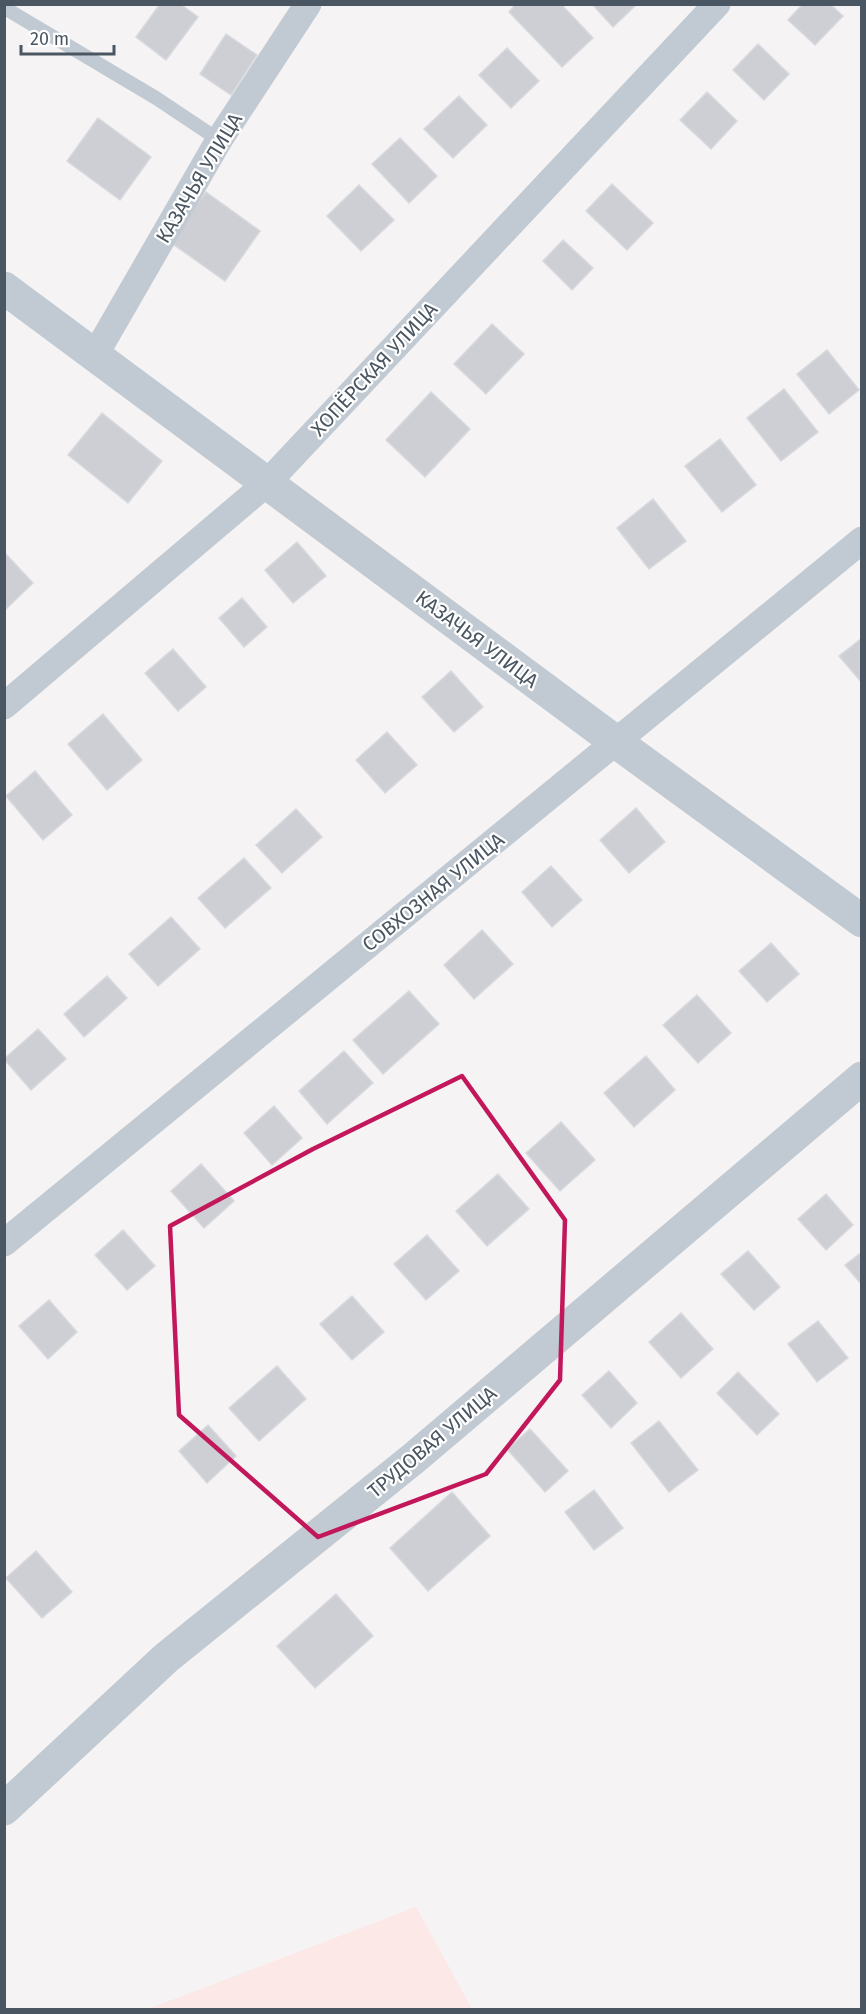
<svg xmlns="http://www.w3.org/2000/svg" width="866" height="2014" font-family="'Fira Sans',sans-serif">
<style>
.medical{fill:#fce8e6}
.building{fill:#cdcfd5;stroke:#d7d9de;stroke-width:1.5}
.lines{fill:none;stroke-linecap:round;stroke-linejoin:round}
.service{stroke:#c1cad2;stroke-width:14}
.minor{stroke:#c1cad2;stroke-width:27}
.tertiary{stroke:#c1cad2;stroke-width:33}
.marked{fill:none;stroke:#c2185b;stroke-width:4.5;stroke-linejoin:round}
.labels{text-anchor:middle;stroke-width:4.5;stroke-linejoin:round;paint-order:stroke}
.street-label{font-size:20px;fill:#4a5661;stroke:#fff}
</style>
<rect width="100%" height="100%" fill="#f5f3f3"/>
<path class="medical" d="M416 1907 472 2009H148Z"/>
<path class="building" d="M160 4H180L198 17 166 60 136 37Z
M516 4H561L593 38 562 67 509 12Z
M592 4H637L613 27Z
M803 4H830L843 16 815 45 788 20Z
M226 34 257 55 231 95 200 74Z
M758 44 789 74 764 100 733 70Z
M507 48 539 81 511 108 479 75Z
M707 92 737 121 711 149 680 120Z
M459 96 487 125 453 158 424 129Z
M98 118 151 157 120 200 67 161Z
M400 138 437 176 409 203 372 164Z
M612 184 653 223 627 250 586 211Z
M359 185 394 220 361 251 327 216Z
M206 192 260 231 225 281 170 242Z
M563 240 593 268 572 290 543 261Z
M492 324 524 354 486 394 454 364Z
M827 350 859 390 829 414 797 374Z
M784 389 818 432 781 461 747 418Z
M431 392 470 429 425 477 386 440Z
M102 413 162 461 128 503 68 455Z
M720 439 756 485 722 512 685 466Z
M653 499 686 541 649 569 617 528Z
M297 542 326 576 293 603 265 570Z
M4 552 33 583 6 609 4 607Z
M242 598 267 627 244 647 219 618Z
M862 638V683L839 656Z
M173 649 206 687 178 711 145 673Z
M451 671 483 707 454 732 422 697Z
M103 714 142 760 107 790 68 744Z
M387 732 417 765 385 793 356 760Z
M35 771 72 815 43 840 6 796Z
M636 808 665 842 629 873 600 840Z
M296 809 322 837 282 873 256 845Z
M244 858 271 888 225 928 198 898Z
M551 866 582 900 552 927 522 892Z
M171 917 200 949 158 986 129 954Z
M482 930 513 964 474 999 444 965Z
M771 943 799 974 767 1002 739 971Z
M107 976 127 998 84 1037 64 1014Z
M409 991 439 1024 383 1074 353 1040Z
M697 995 731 1033 698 1063 663 1025Z
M38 1029 66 1059 31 1090 4 1059Z
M344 1051 373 1083 327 1124 299 1091Z
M646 1056 675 1090 634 1127 604 1093Z
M274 1106 302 1138 272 1165 244 1133Z
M561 1122 595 1160 560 1191 526 1153Z
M201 1164 234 1201 204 1228 171 1191Z
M498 1174 529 1209 487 1246 456 1211Z
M826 1194 853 1225 826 1250 798 1219Z
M123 1230 155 1266 127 1290 95 1255Z
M427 1235 459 1271 426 1300 394 1264Z
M748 1251 780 1287 754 1310 721 1274Z
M862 1252V1285L845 1265Z
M352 1296 384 1332 352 1360 320 1324Z
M49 1300 77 1332 48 1359 19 1326Z
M681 1313 713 1349 681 1378 649 1342Z
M818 1321 848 1358 817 1382 788 1344Z
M277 1366 306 1399 259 1441 229 1408Z
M609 1371 637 1403 611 1428 582 1395Z
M738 1372 779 1414 757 1435 717 1393Z
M659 1421 698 1470 669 1492 631 1443Z
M208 1425 236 1456 207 1483 179 1451Z
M530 1429 568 1471 545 1492 507 1449Z
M594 1490 623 1528 594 1550 565 1512Z
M452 1492 490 1536 428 1591 390 1548Z
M36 1551 72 1592 42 1618 6 1578Z
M336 1594 373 1636 315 1688 277 1646Z"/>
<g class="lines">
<path class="service" d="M8 10 156 98 219 140"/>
<path class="minor" d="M95 355 219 140 308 4
M4 706 267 483 717 4
M4 1243 862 540"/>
<path class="tertiary" d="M4 288 616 742 862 921
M4 1809 166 1658 414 1458 862 1078"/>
</g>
<path class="marked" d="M462 1076 565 1220 560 1380 486 1474 318 1537 179 1415 170 1226 313 1149Z"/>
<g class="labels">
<g class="street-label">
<text transform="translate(199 178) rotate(-59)" y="7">КАЗАЧЬЯ УЛИЦА</text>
<text transform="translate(374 369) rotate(-47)" y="7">ХОПЁРСКАЯ УЛИЦА</text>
<text transform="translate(477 639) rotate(37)" y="7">КАЗАЧЬЯ УЛИЦА</text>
<text transform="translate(433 892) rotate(-39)" y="7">СОВХОЗНАЯ УЛИЦА</text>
<text transform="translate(432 1442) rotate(-40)" y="7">ТРУДОВАЯ УЛИЦА</text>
</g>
</g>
<rect width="866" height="2014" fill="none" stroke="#4a5661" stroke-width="12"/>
<path d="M21 45v9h93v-9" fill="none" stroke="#4a5661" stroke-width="3"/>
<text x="30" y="45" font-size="18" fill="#4a5661" stroke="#ffffff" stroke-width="4.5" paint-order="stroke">20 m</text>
</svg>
